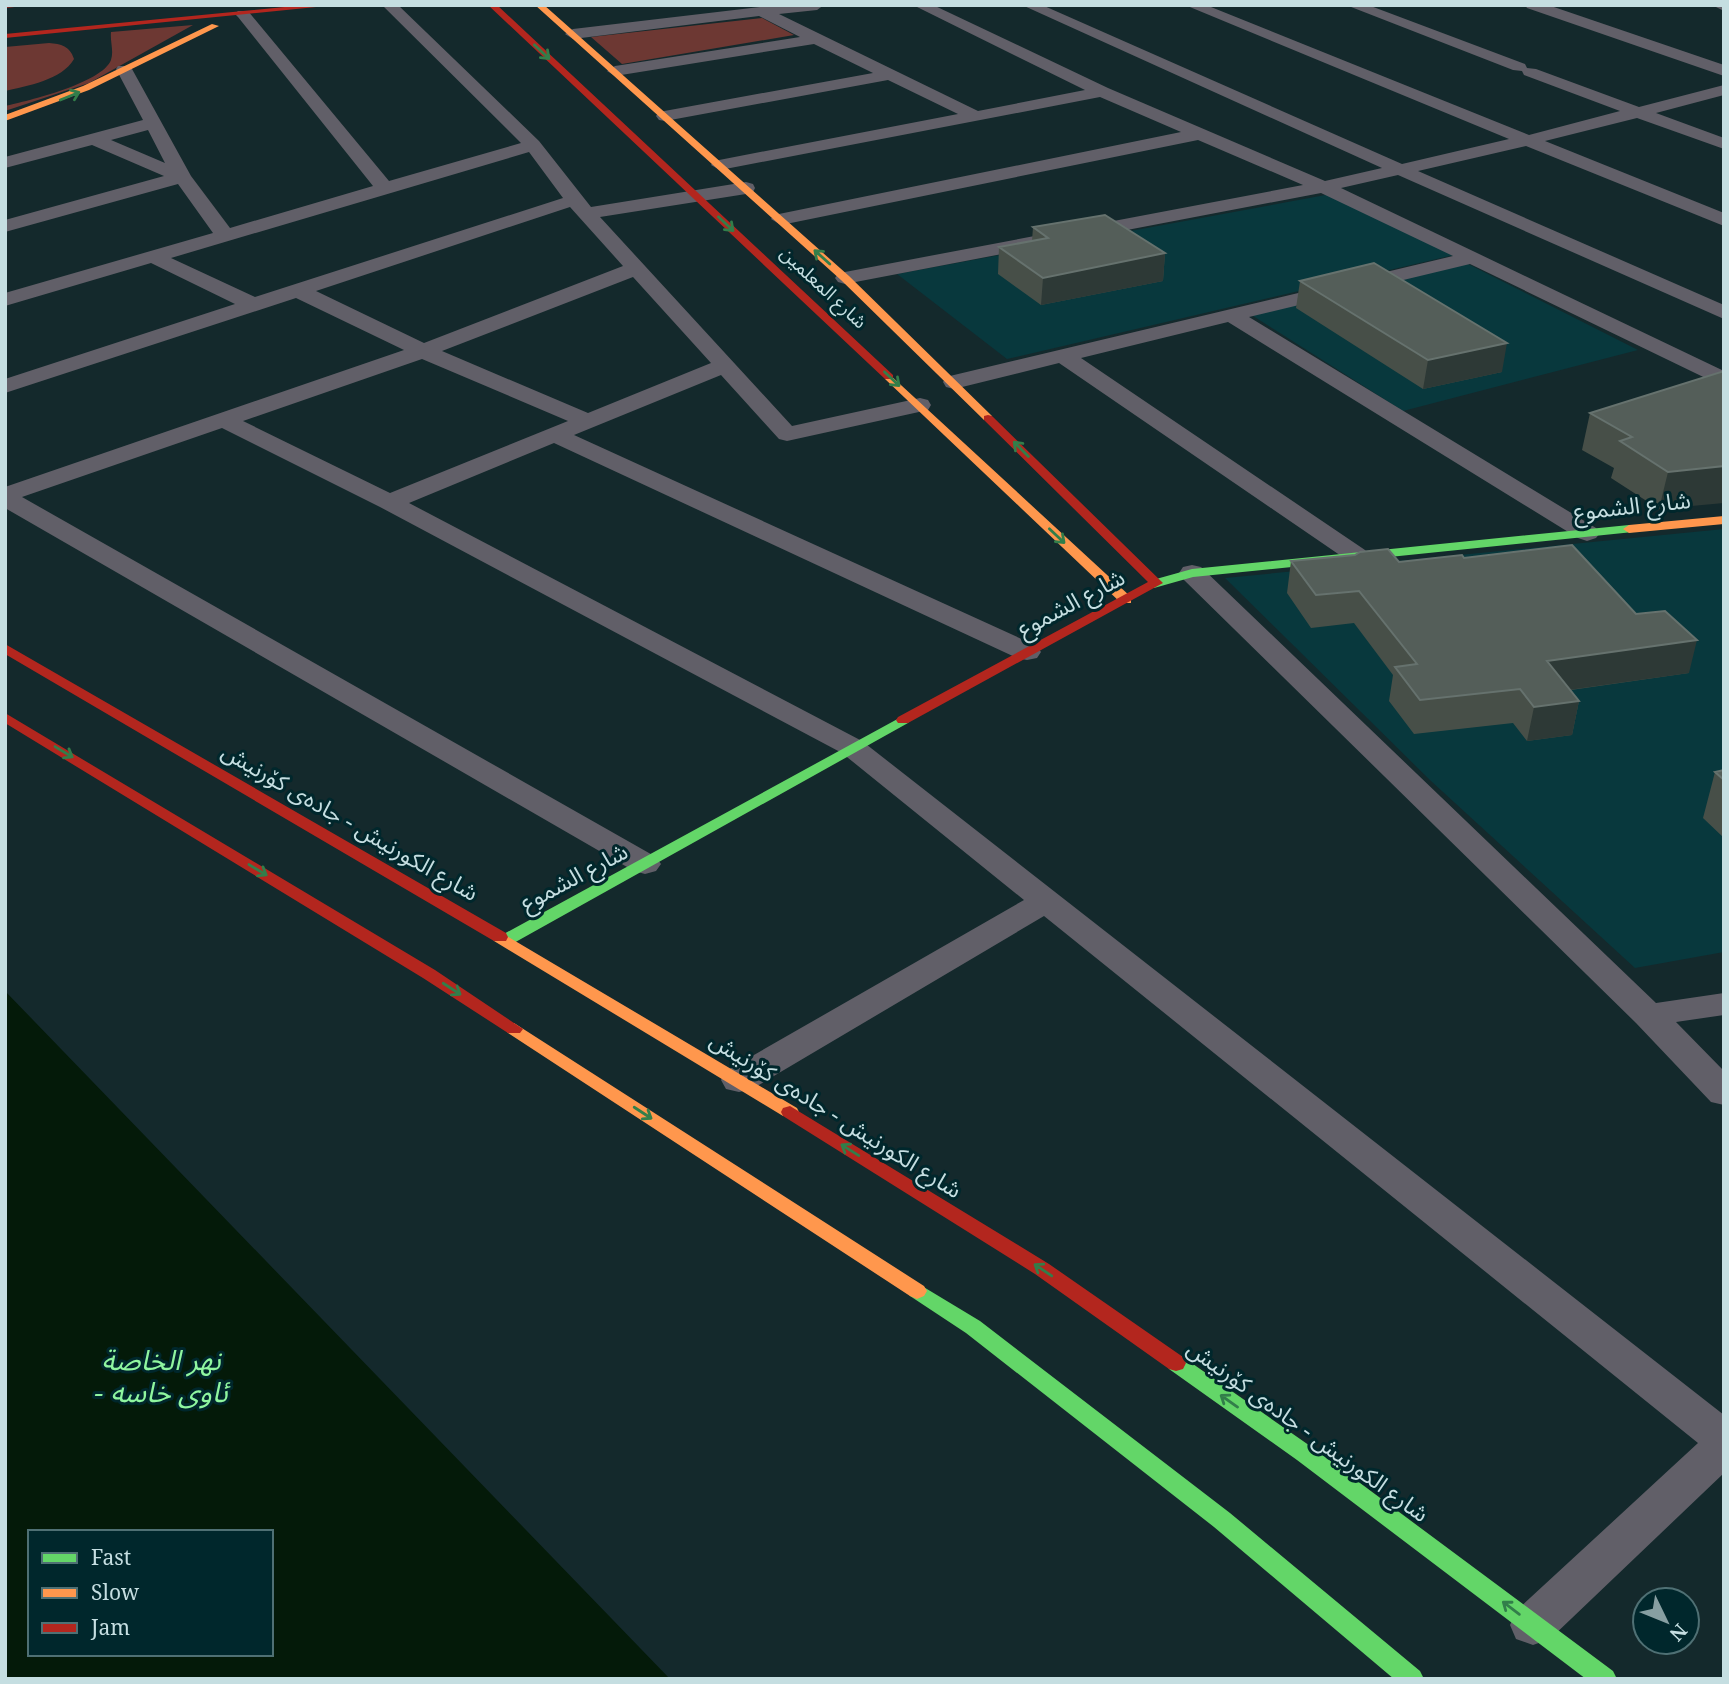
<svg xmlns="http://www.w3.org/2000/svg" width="1729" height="1684" font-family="'Noto Serif','Noto Sans Arabic',serif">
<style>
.built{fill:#08383d}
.green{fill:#6d3833}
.water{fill:#041a09;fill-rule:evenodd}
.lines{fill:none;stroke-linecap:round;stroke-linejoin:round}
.street{fill:#615f68;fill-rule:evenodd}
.fast{fill:#63d668;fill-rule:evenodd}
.slow{fill:#ff974d;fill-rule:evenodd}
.jam{fill:#b3261e;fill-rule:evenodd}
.wall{fill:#474f48}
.shaded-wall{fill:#2d3936}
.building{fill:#545e59;stroke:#66726e;stroke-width:2}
.oneway{stroke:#327e4a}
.labels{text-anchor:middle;stroke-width:6;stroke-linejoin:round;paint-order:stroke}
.far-street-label{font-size:19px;fill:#c5dee1;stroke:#00272c}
.street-label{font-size:23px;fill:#c5dee1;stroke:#00272c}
.near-water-label{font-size:28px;font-style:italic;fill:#8ff69f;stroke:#00272c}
</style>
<rect width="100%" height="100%" fill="#14292c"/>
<path class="built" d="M1331 194 1454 255 1007 359 897 274Z
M1468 264 1638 350 1403 411 1250 314Z
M1724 529V952L1635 968 1431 781 1225 578Z"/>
<path class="green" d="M762 18 794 35 622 64 591 37Z
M193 25 89 83 5 111V106C28 101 102 83 111 60 114 51 110 42 111 32Z
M49 43C61 44 70 46 74 59 62 80 27 86 5 91V47Z"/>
<path class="water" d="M5 991 670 1679H5ZM30 1532H271V1654H30Z"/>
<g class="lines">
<path class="street" d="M382 5H398L539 141 591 207 746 182 753 184 755 188 753 192 746 194 600 217 792 426 920 398 928 400 931 405 928 410 787 441 779 439 721 375 574 435 1037 646 1041 652 1037 658 1027 660 1017 658 554 443 409 503 862 741 1724 1415V1473L1550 1639 1533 1645 1516 1639 1510 1625 1516 1611 1698 1443 1044 916 752 1089 739 1092 726 1089 721 1080 726 1071 1024 900 842 753 380 507 222 428 22 497 656 857 661 864 656 871 645 874 634 871 5 508V487L404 350 296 298 5 393V379L235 304 151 263 5 306V293L213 233 178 184 5 232V220L164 176 92 145 5 168V157L143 120 116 69 118 66H130L132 69 191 176 230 228 373 186 238 17 235 14 238 11H248L389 181 521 143ZM148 130 165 163 111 140ZM529 152 563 198 255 297 171 258ZM570 207 623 266 424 343 316 291ZM633 277 711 363 588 413 442 351ZM422 359 568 421 390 493 243 421Z
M776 5H824L817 10 779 14 978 111 1085 90 913 5H933L1108 88 1325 181 1382 168 1022 5H1042L1402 164 1509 139 1185 5H1206L1529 135 1620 111 1524 75 1522 71 1513 70 1346 5H1368L1525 64 1527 68 1536 69 1639 107 1724 85V95L1656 113 1724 138V149L1637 118 1545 141 1724 213V226L1526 146 1418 171 1724 305V319L1398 175 1341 188 1724 371V387L1470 264 1249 317 1596 528 1600 533 1596 538 1587 541 1578 538 1228 322 1081 358 1365 550 1369 555 1365 560 1356 563 1347 560 1059 363 954 389 946 387 943 382 946 377 954 375 1453 256 1321 193 845 284 838 282 835 278 838 274 845 272 1303 185 1198 140 781 225 771 219 774 215 1181 132 1100 97 720 170 711 165 714 161 958 114 888 80 665 121 659 120 656 116 659 112 873 73 814 44 615 76 607 71 615 66 800 37 759 16 573 39 565 34 573 29Z
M1525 5H1548L1724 65V76L1527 8Z
M1712 5H1724V11Z
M1192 565 1201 567 1656 1003 1724 993V1015L1676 1022 1724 1071V1105L1711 1102 1636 1023 1183 579 1179 573 1183 567Z"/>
<path class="fast" d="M1629 525 1633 526V532L1193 577 1154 588 1147 584 1149 581 1192 569Z
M903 716 908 717 910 720 908 723 512 944 506 945 498 940 500 936Z
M917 1283 980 1321 1230 1513 1420 1671 1424 1679H1394L1214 1527 966 1333 910 1296 907 1291 910 1286Z
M1176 1355 1183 1357 1313 1448 1613 1671 1617 1679H1586L1297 1460 1169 1369 1166 1363 1169 1357Z"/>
<path class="slow" d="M535 5H544L849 276 992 416V420H984L841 280Z
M212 24 219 26 89 90 5 121V115L83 86Z
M889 374 1131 597V603H1121L885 379V375Z
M1724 516V524L1629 533 1623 529 1629 525Z
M500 932 797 1108 799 1112 797 1116H783L494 941 492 937 494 933Z
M514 1023 924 1286 927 1291 924 1296 917 1299 910 1296 508 1033 505 1029 508 1025Z"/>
<path class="jam" d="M5 5H34L5 8Z
M305 5H336L5 38V34Z
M488 5H497L893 375V379H885Z
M988 415 992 416 1163 583 908 723H898L896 720 898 717 1148 582 984 420V416Z
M5 644 506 933 508 937 506 941H494L5 654Z
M5 713 435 970 523 1029 520 1033H508L423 978 5 723Z
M790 1106 1049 1264 1183 1357 1186 1363 1183 1369 1176 1371 1169 1369 1035 1274 783 1116 781 1112 783 1108Z"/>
</g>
<path class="wall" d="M1033 227 1165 253 1163 281 1041 305 998 274 999 247 1032 241Z
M1300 281 1502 372 1423 389 1296 308Z
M1724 371 1659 509 1611 478 1614 468 1582 450 1590 413Z
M1464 558 1689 673 1571 690 1579 701 1572 735 1527 741 1513 723 1414 734 1389 701 1393 675 1354 623 1311 628 1287 593 1291 561 1399 562Z
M1724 770V838L1703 818 1715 772Z"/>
<path class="shaded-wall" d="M1165 253 1163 281 1041 305 1043 278Z
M1507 343 1502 372 1423 389 1428 360Z
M1724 466V503L1659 509 1668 472Z
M1697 640 1689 673 1540 694 1547 661Z
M1579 701 1572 735 1527 741 1534 707Z"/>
<path class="building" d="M1105 215 1165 253 1043 278 999 247 1048 238 1033 227Z
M1374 263 1507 343 1428 360 1300 281Z
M1724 371V466L1668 472 1620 441 1632 437 1590 413Z
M1572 545 1636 614 1665 611 1697 640 1547 661 1579 701 1534 707 1520 689 1420 700 1395 667 1417 664 1359 591 1316 595 1291 561 1355 555 1360 552 1388 549 1399 562 1462 555 1464 558Z
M1724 770V780L1715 772Z"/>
<defs><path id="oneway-shaft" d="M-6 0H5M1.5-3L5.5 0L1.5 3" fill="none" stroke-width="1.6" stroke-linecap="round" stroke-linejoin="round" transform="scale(1.75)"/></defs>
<g class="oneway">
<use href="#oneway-shaft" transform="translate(542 52) rotate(43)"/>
<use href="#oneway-shaft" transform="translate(70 96) rotate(-22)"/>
<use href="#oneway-shaft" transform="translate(726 224) rotate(43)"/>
<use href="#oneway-shaft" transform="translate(822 257) rotate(-138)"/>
<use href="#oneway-shaft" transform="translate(892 379) rotate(43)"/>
<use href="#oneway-shaft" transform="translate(1021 449) rotate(-135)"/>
<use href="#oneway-shaft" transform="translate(1057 536) rotate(43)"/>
<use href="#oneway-shaft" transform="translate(64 752) rotate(31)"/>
<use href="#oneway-shaft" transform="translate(258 870) rotate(31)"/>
<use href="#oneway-shaft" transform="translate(452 989) rotate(33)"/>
<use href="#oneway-shaft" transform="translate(643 1113) rotate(33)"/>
<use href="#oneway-shaft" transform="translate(850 1150) rotate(-148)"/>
<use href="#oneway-shaft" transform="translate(1043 1270) rotate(-146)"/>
<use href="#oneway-shaft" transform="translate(1229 1401) rotate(-145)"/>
<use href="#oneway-shaft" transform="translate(1511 1608) rotate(-143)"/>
</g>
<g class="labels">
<g class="far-street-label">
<text transform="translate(824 287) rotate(43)" y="7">شارع المعلمين</text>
</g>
<g class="street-label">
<text transform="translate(1632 506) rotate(-6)" y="8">شارع الشموع</text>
<text transform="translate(1071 603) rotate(-28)" y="8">شارع الشموع</text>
<text transform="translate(350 822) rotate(30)" y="8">شارع الكورنيش - جادەی کۆرنیش</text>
<text transform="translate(574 877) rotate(-28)" y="8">شارع الشموع</text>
<text transform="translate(836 1115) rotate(32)" y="8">شارع الكورنيش - جادەی کۆرنیش</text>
<text transform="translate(1308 1431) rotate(36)" y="8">شارع الكورنيش - جادەی کۆرنیش</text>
</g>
<g class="near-water-label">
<text x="161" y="1370">نهر الخاصة<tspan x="161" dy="32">- ئاوی خاسە</tspan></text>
</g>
</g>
<rect width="1729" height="1684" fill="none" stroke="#c5dee1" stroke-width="14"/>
<rect x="28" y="1530" width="245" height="126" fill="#00272c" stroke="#4f7074" stroke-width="2"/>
<rect x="42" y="1553" width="35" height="10" fill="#63d668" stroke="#4f7074" stroke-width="2"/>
<text x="91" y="1565" font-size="21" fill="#c5dee1">Fast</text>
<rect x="42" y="1588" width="35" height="10" fill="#ff974d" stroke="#4f7074" stroke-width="2"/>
<text x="91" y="1600" font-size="21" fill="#c5dee1">Slow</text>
<rect x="42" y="1623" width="35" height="10" fill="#b3261e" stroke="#4f7074" stroke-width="2"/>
<text x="91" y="1635" font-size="21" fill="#c5dee1">Jam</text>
<g transform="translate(1666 1621) rotate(133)"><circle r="33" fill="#00272c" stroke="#4f7074" stroke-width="2"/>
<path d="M0-5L12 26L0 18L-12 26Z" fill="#879fa2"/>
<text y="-10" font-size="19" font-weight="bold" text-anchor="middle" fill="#c5dee1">N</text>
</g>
</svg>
